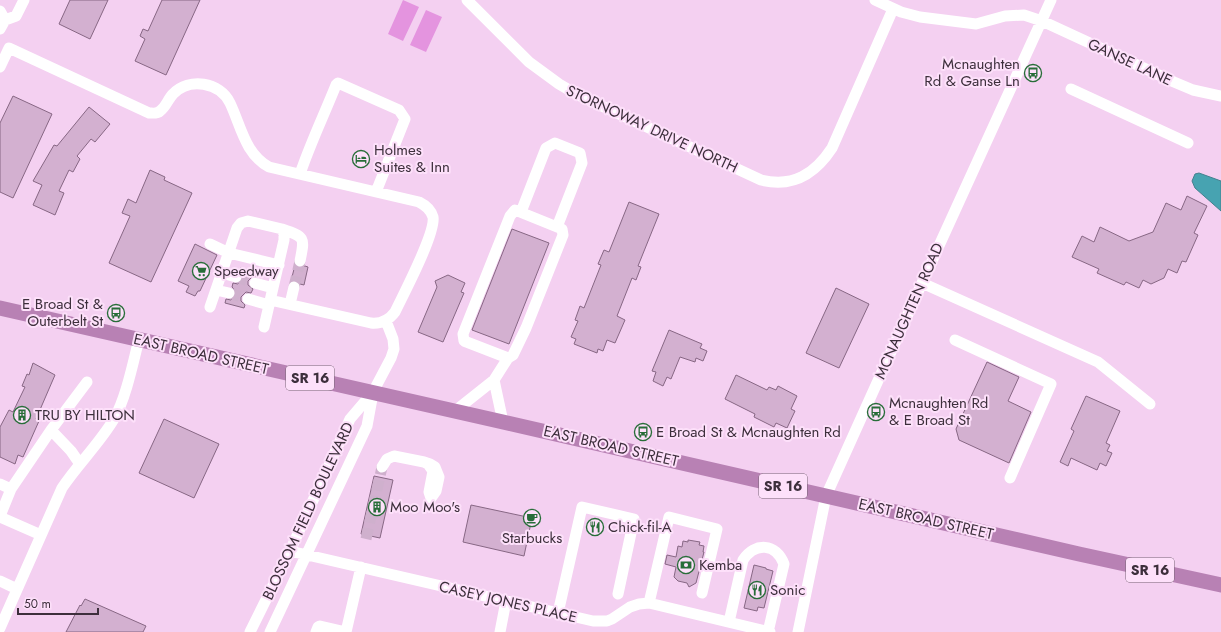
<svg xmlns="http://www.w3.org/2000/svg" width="1221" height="632" font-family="Jost,sans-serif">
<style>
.green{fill:#e494df}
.water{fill:#47a3b1;stroke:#44808e}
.building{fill:#d3b0d0;stroke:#876784}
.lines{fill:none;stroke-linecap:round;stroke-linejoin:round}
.minor-tunnel{stroke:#cfb0cd;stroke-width:11;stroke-dasharray:11 5.5;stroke-linecap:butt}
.minor{stroke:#fff;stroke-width:11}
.highway{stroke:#b881b4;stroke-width:15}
.labels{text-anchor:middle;stroke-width:4;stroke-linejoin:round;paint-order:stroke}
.shield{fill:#fde0fa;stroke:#776475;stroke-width:1}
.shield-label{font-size:14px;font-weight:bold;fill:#3d2f3c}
.street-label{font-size:15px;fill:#3d2f3c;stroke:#fde0fa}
.poi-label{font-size:15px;fill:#3d2f3c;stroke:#fde0fa;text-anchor:start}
</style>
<rect width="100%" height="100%" fill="#f4d0f1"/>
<path class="green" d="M403 0 419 7 403 41 388 34Z
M426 10 442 17 426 52 410 45Z"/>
<path class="water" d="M1199 173 1221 181V211L1195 188 1192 181 1195 174Z"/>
<path class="building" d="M70 0H108L90 39 59 24Z
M162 0H200L166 75 135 61 145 39 140 36 143 29 148 31Z
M13 96 52 114 13 198 0 192V123Z
M89 107 110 124 95 142 91 139 77 156 80 159 73 172 69 170 59 191 64 193 55 215 33 205 42 185 33 181 54 145 57 146Z
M150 170 165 177 164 180 192 193 151 282 109 263 130 216 122 213 128 199 136 203Z
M1187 196 1207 206 1194 233 1198 235 1186 262 1182 261 1177 273 1168 269 1164 278 1151 284 1143 280 1139 288 1126 282 1124 285 1097 273 1099 269 1072 257 1082 236 1094 242 1100 227 1129 241 1153 232 1166 203 1181 210Z
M629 202 659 214 638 266 641 267 636 280 632 278 617 316 625 320 615 343 607 340 603 351 598 349 597 353 574 344 576 339 571 337 578 321 575 320 580 306 584 308 601 265 598 264 604 250 609 252Z
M512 229 549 243 509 344 472 330Z
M195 244 217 255 200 291H198L195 296 186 292 189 286 178 281Z
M295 265 299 268 305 266 308 267 304 285 300 284 296 280 291 281Z
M240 268 260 272 258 277 253 276 248 281V285L253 289 251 293 246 292 241 297V301L245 305 244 308 225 303 226 299 231 300 236 295V291L232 287 233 283 238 284 243 279V275L239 271Z
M448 275 465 283 461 292 464 293 443 342 418 332 437 287 435 281Z
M836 288 869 304 839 368 806 353Z
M669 330 702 344 700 348 707 351 703 361 696 358 695 362 680 357 671 379 667 377 663 386 653 381 656 372 652 371Z
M987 362 1019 377 1008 401 1031 412 1009 463 959 440 956 429Z
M33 363 55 375 36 419 39 421 23 457 18 455 15 464 0 457V427L9 410 13 412 25 387 22 386 27 374 29 375Z
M736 375 767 390 769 387 776 390 778 386 797 396 791 409 795 411 787 428 776 423 774 427 754 417 755 414 725 399Z
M1086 396 1120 411 1106 443 1110 445 1107 451 1112 453 1106 466 1100 463 1097 470 1071 458 1068 466 1060 462 1074 431 1071 429Z
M164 419 219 444 194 498 139 473Z
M374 476 393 480 380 538 361 534Z
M471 505 532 518 524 556 463 542Z
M688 540 700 542 699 545 704 546 703 552H704L696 583 689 587 687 583 678 581 674 577 676 567 665 564 667 555 676 557 678 546 682 547 683 541 688 542Z
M754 565 766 568V569L773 571 764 608 758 607 757 611 744 608Z
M85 599 146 626 143 632H66L80 605 81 606Z"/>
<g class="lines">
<path class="minor-tunnel" d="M236 277 255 283
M294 287 300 261
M229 293 248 299
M366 539 382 467"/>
<path class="minor" d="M467 0 529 62 559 84 576 94 761 180C793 188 815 174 832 148L893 9
M875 0 901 12 920 17 976 24 1005 16 1024 15 1042 21 1174 82 1193 90 1221 96
M0 11 5 20 0 29
M5 20 16 16 24 0
M0 67 9 48 149 113C153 113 157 114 160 111 166 107 168 99 173 94 189 77 220 82 230 103 241 126 245 154 269 167L419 202C425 205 431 210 433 217 436 233 403 295 395 312 389 320 381 324 371 323L270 300
M1071 89 1188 143
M300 174C310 144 324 115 336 85L338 83 399 110 405 119 376 192
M521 212 546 148 555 143 580 153 582 163 557 227
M282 229C305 237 305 237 300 261
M210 244 229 253 279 265
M222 273 236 277
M255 283 273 288
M922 283 1098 362 1150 404
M216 290 229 293
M248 299 269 305
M290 304 294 287
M210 307 237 228 241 223 248 221 282 229 284 234V240L264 327
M955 340 1051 384 1010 478
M494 380 503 422
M455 411 494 380 508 358 513 355 526 328 563 235 562 229 515 210 510 216 463 334 464 341 508 358
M51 430 87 382
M382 467 387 459 394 456 424 462 430 464 435 467 439 477 436 491 431 498 429 492 433 471 428 464 424 462
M0 484 11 489
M0 516 11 489 51 430 71 451 80 464
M0 517 41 535
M290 551 593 621H607L612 619 630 607 639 604 649 603 770 632
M0 581 17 589
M649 603 669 517 717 529 702 593
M558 613 582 507 634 519 618 594
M729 622 743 560C755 542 776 543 784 564L768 632
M0 628 62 488C78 464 99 444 114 419 126 398 133 363 139 339
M250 632 290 551 350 419 373 392 391 358 394 349 393 339 386 321
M270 632 367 426 373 393
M316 632 318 627 320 626 346 632
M346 632 361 567
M500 632 506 601
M798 632 826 496 922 283 1051 0"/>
<path class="highway" d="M0 308 503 422 1079 554 1221 585"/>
</g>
<defs>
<g id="bus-ring" transform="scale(0.9)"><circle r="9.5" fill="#fde0fa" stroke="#286d39" stroke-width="1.5"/><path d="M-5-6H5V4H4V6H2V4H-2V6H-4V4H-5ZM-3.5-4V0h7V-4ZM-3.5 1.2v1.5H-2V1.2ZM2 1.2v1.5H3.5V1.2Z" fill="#286d39"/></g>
<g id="hotel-ring" transform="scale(0.9)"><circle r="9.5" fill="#fde0fa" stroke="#286d39" stroke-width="1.5"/><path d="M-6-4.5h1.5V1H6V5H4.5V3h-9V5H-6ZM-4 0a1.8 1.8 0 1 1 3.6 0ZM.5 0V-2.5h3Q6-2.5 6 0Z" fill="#286d39"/></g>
<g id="supermarket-ring" transform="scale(0.9)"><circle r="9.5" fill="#fde0fa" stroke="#286d39" stroke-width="1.5"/><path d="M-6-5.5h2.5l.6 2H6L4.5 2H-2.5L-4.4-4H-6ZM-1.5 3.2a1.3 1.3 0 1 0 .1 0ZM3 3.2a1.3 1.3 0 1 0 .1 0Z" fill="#286d39"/></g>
<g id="building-ring" transform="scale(0.9)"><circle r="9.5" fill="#fde0fa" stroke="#286d39" stroke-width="1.5"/><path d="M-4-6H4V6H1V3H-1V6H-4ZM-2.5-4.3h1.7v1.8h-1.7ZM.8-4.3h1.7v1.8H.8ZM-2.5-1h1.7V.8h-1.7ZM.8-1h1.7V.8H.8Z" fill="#286d39"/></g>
<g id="cafe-ring" transform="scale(0.9)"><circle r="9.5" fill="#fde0fa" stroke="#286d39" stroke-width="1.5"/><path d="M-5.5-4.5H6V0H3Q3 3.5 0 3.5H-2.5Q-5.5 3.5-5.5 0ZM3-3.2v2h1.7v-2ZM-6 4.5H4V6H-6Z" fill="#286d39"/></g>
<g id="restaurant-ring" transform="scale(0.9)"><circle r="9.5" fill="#fde0fa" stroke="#286d39" stroke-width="1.5"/><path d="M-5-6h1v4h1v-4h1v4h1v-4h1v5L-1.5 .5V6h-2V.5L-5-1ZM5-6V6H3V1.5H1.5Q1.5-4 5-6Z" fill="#286d39"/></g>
<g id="bank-ring" transform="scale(0.9)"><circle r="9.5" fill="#fde0fa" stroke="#286d39" stroke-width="1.5"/><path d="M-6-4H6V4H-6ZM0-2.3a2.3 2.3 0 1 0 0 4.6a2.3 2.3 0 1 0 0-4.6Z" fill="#286d39"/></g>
</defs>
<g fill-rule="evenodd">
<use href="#bus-ring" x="1033" y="73"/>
<use href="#hotel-ring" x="361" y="159"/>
<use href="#supermarket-ring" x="201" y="271"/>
<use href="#bus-ring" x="116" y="313"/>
<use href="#bus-ring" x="876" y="412"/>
<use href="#building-ring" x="22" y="415"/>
<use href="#bus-ring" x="643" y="432"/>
<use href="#building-ring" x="377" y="507"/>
<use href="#cafe-ring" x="532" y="518"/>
<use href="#restaurant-ring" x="595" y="527"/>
<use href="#bank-ring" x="686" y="565"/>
<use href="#restaurant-ring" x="757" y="590"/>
</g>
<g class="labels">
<g class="shield">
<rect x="286" y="366" width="48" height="24" rx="3"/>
<rect x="759" y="474" width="48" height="24" rx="3"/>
<rect x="1126" y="558" width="48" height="24" rx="3"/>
</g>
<g class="shield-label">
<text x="310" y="383">SR 16</text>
<text x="783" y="491">SR 16</text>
<text x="1150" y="575">SR 16</text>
</g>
<g class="street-label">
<text transform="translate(1130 62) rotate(25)" y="5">GANSE LANE</text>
<text transform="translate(652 129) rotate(25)" y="5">STORNOWAY DRIVE NORTH</text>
<text transform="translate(909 311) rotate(-66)" y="5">MCNAUGHTEN ROAD</text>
<text transform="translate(201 354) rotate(13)" y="5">EAST BROAD STREET</text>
<text transform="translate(611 446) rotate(13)" y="5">EAST BROAD STREET</text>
<text transform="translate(308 511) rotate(-65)" y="5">BLOSSOM FIELD BOULEVARD</text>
<text transform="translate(926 519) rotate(13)" y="5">EAST BROAD STREET</text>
<text transform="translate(508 602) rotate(13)" y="5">CASEY JONES PLACE</text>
</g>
<g class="poi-label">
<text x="1020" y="69" text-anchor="end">Mcnaughten<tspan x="1020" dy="17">Rd &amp; Ganse Ln</tspan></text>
<text x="374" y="155">Holmes<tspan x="374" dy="17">Suites &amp; Inn</tspan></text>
<text x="214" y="276">Speedway</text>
<text x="103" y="309" text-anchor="end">E Broad St &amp;<tspan x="103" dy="17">Outerbelt St</tspan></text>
<text x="889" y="408">Mcnaughten Rd<tspan x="889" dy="17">&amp; E Broad St</tspan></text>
<text x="35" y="420">TRU BY HILTON</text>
<text x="656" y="437">E Broad St &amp; Mcnaughten Rd</text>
<text x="390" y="512">Moo Moo's</text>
<text x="608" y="532">Chick-fil-A</text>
<text x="532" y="543" text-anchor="middle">Starbucks</text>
<text x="699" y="570">Kemba</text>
<text x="770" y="595">Sonic</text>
</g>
</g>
<path d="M18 608v6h80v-6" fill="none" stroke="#3d2f3c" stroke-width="2"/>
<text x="24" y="608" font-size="12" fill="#3d2f3c" stroke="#fde0fa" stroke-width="3" paint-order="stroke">50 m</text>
</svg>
